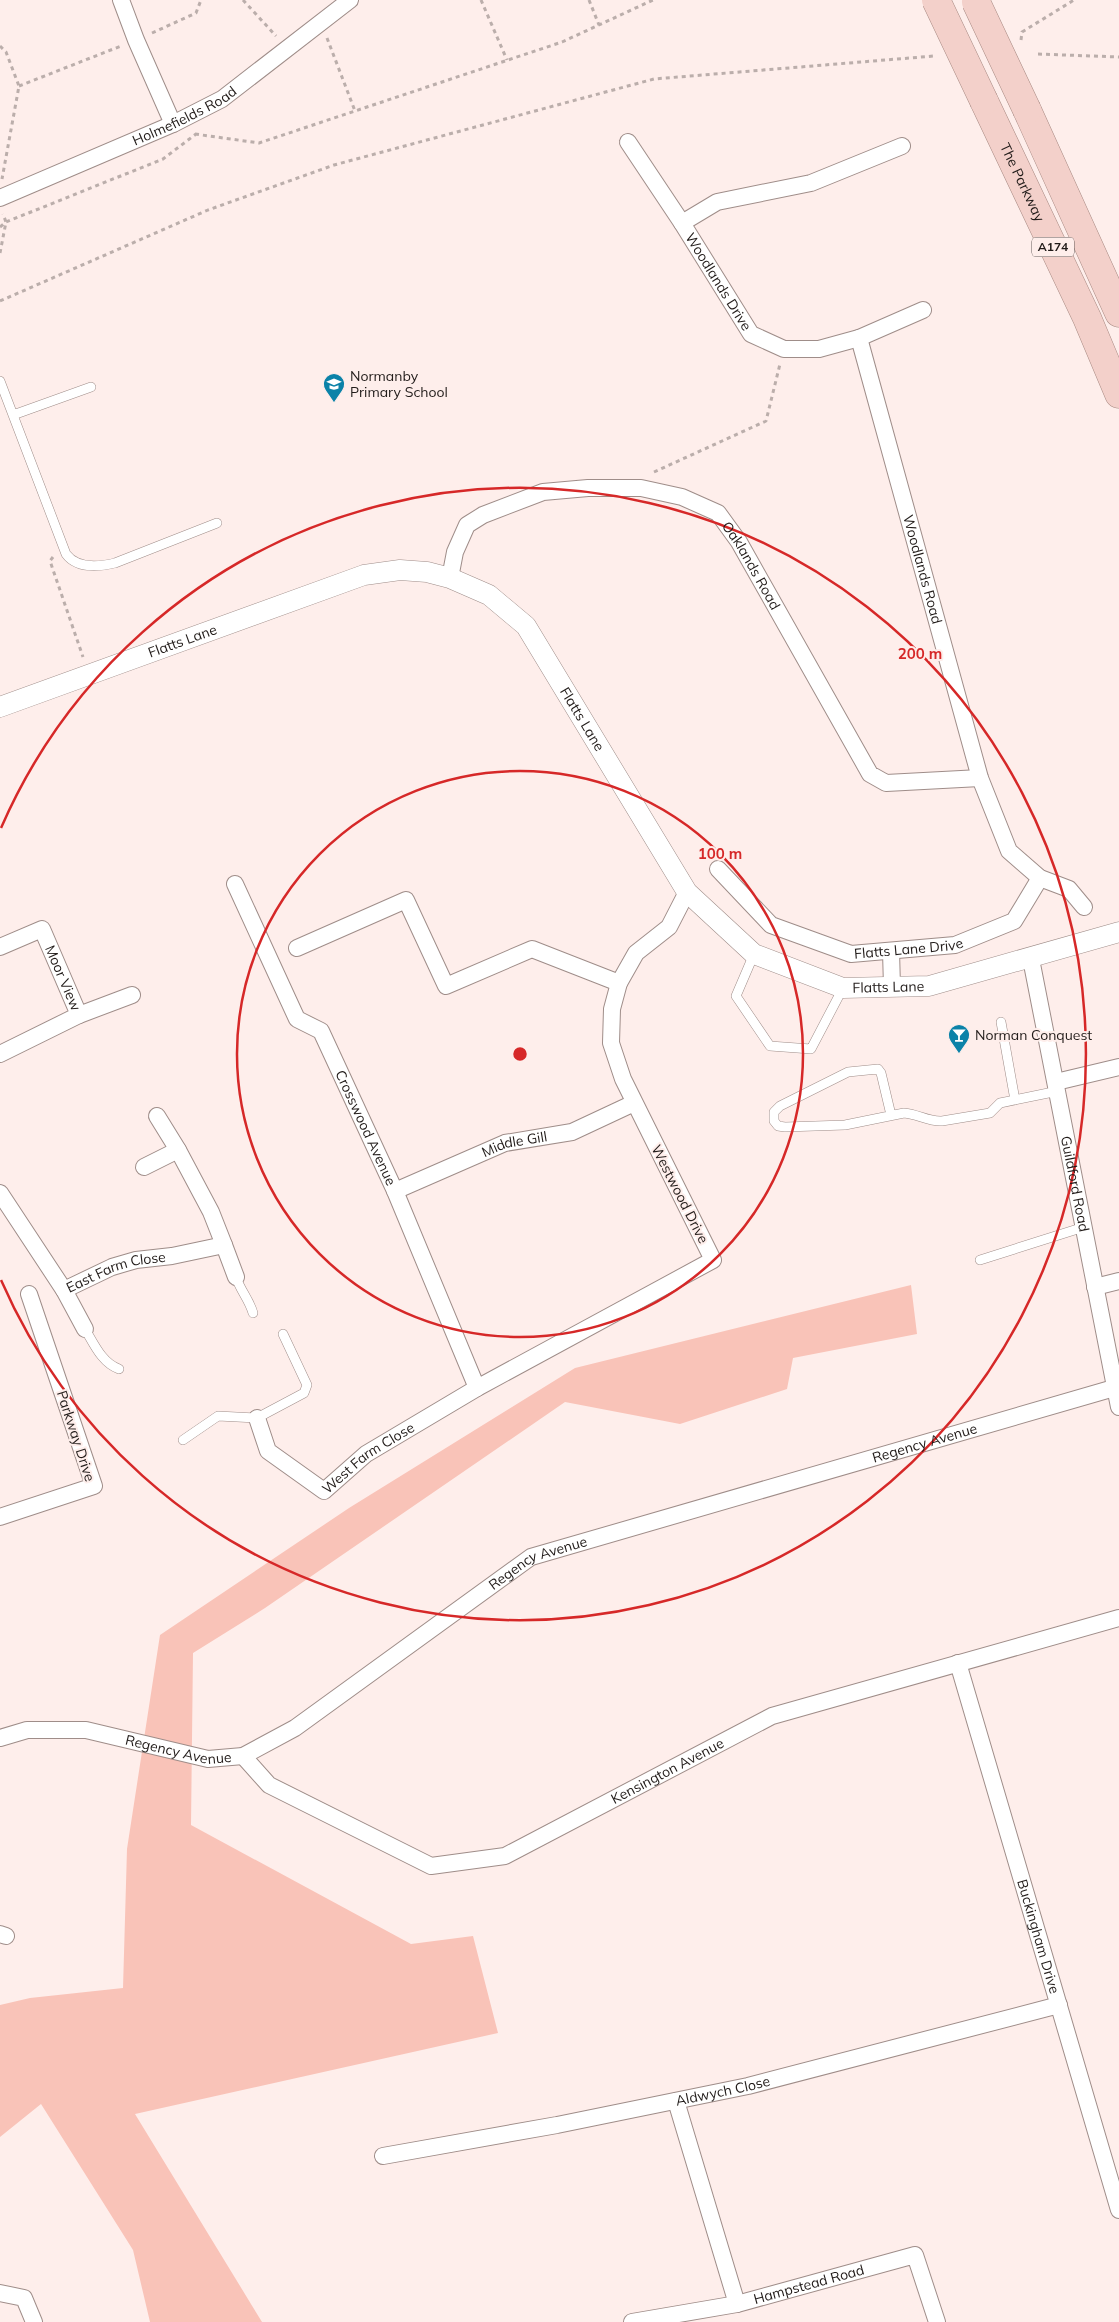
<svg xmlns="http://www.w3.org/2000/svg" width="1119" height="2322" font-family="Mulish,sans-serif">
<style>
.green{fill:#f9c3b8}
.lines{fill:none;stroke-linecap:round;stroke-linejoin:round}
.service-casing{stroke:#9f8d89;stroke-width:10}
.minor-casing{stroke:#9f8d89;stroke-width:18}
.tertiary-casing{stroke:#9f8d89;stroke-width:21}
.trunk-casing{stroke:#a88a83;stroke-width:29}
.path{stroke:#bbaeab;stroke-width:3;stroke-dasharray:4 4;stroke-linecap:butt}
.service{stroke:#fff;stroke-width:9}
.minor{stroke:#fff;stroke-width:16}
.tertiary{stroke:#fff;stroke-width:20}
.trunk{stroke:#f3d0ca;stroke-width:28}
.trunk-bridge-casing{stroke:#a88a83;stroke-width:29;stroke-linecap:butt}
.trunk-bridge{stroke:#f3d0ca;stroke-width:28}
.ring{fill:none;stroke:#d62828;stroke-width:2.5}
.labels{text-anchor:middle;stroke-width:4;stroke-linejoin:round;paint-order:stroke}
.shield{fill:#feeeeb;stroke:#635a58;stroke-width:1}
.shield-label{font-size:12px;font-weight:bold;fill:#211b19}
.street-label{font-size:14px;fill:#211b19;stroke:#feeeeb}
.poi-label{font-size:14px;fill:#211b19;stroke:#feeeeb;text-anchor:start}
.centre{fill:#d62828;stroke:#feeeeb;stroke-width:2.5}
.ring-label{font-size:15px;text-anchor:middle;font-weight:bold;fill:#d62828;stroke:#feeeeb;stroke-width:4;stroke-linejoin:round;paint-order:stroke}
</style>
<rect width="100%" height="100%" fill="#feeeeb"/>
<path class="green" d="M911 1285 917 1334 793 1358 787 1389 680 1424 565 1402 265 1608 193 1653 191 1825 411 1944 473 1936 498 2033 135 2114 262 2322H150L133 2250 41 2104 0 2137V2005L30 1998 123 1988 127 1849 160 1635 349 1508 575 1368Z"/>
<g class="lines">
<g class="service-casing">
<path id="service" d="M0 381 66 554C77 569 98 567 115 563L217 523
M13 415 91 387
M754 954 736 996 770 1046 811 1049 843 988
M1001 1022 1015 1100
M891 1115 881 1073 878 1069 848 1072 780 1106 774 1112V1121L778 1126 785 1127 845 1125 904 1113C918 1114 928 1122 942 1121L990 1113 1000 1103 1058 1091
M980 1260 1084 1227
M236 1277C240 1290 249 1299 253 1313
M85 1329C94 1344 102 1363 119 1369
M183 1440 218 1416 257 1418 304 1393 307 1385 283 1334"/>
</g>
<g class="minor-casing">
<g id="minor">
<path d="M121 0 136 40 173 124"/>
<path d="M628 142 682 223"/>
<path id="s1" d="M902 146 811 183 717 202 682 223 751 334 784 349H819L859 338 923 310"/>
<path id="s2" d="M0 198 173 124 222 99 350 0"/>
<path id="s3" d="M859 338 980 778 1009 851 1040 878 1069 889 1084 907"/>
<path id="s4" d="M450 578 455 552 467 525 483 515 543 492 588 488H641L682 497 718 513 739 542 870 774 886 783 980 778"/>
<path id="s5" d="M718 869 771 925 851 954 955 945 1014 921 1040 878"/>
<path id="s6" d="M235 884 297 1019 321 1031 395 1191 477 1388"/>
<path id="s7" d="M0 947 42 929 79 1015 0 1054"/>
<path d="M297 948 406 900 446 986 532 949 619 983"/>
<path d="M891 951 892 987"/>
<path id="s8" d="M1031 959 1119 1407"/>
<path d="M79 1015 132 995"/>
<path d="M1056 1082 1119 1067"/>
<path d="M157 1116 178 1150"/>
<path d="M144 1167 178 1150 211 1212 224 1245"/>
<path id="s9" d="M395 1191 505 1143 572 1132 634 1103"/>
<path id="s10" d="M0 1193 64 1290 112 1267 136 1260 172 1256 224 1245 236 1277"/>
<path d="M1095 1287 1119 1281"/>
<path d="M64 1290 85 1329"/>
<path id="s11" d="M257 1418 268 1451 324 1491 366 1454 477 1388 713 1260 623 1079 611 1043 612 1009 619 983 636 953 669 927 687 892"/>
<path d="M0 1517 94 1486 29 1294"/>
<path id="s12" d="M958 1663 1119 2210"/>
<path id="s13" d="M0 1738 27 1730H86L208 1759 243 1756 295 1728 531 1557 1114 1388"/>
<path id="s14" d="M243 1756 269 1785 431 1866 505 1856 772 1716 1119 1618"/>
<path d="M0 1934 6 1936"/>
<path d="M676 2101 737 2304"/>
<path id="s15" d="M383 2156 557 2125 748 2086 1059 2005"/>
<path d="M0 2293 24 2298 34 2322"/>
<path id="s16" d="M632 2322 737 2304 915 2255 937 2322"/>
</g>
</g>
<g class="tertiary-casing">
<g id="tertiary">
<path id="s17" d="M0 707 364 575 400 570 427 572 450 578 489 595 526 626 687 892 754 954 843 988 929 986 1119 932"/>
</g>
</g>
<g class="trunk-casing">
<g id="trunk">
<path id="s18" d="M984 101 1087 318 1119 394"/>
<path d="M1027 110 1119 313"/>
</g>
</g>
<path class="path" d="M243 0 276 36
M481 0 507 60
M589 0 599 25
M152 33 196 13 201 0
M327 38 355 111
M1021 40 1022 32 1074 0
M0 46 6 52 19 86 2 179
M1038 54 1119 57
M19 86 121 46
M195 134 259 143 562 42 653 0
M0 227 6 222 163 159 196 134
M0 253 6 222 3 214
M0 301 208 210 334 165 654 79 934 56
M654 472 766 421 780 364
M53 557 50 561 83 657"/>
<use href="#service" class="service"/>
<use href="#minor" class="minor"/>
<use href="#tertiary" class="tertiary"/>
<use href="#trunk" class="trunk"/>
<g class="trunk-bridge-casing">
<path id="trunk-bridge" d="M936 0 984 101
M976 2 1027 110"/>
</g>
<use href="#trunk-bridge" class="trunk-bridge"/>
</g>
<g class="ring">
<circle cx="520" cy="1054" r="283"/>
<path d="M1 828A566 566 0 1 1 1 1280"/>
</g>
<defs>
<g id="school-pin" transform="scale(1.125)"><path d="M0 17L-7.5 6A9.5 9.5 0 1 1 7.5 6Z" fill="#0b82a8" stroke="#feeeeb"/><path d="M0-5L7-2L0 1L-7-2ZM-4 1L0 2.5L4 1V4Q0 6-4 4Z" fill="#fff"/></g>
<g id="bar-pin" transform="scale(1.125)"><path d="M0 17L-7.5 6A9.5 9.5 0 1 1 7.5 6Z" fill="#0b82a8" stroke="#feeeeb"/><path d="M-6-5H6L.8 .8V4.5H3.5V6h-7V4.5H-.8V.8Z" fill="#fff"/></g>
</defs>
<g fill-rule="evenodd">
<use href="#school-pin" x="334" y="384"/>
<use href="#bar-pin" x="959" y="1035"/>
</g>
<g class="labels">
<rect class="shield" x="1032" y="237.5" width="42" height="19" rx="4"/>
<g class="shield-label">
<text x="1053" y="251">A174</text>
</g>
<g class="street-label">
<text dy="5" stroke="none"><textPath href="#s2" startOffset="202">Holmefields Road</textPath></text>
<text dy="5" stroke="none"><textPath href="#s18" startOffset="90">The Parkway</textPath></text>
<text dy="5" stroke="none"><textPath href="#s1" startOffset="304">Woodlands Drive</textPath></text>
<text dy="5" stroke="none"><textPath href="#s4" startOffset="381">Oaklands Road</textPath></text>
<text dy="5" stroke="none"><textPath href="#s3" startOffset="240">Woodlands Road</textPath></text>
<text dy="5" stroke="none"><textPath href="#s17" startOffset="194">Flatts Lane</textPath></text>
<text dy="5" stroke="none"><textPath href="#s17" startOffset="674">Flatts Lane</textPath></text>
<text dy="5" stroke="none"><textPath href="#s5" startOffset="220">Flatts Lane Drive</textPath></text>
<text dy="5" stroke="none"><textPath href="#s7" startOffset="99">Moor View</textPath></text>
<text dy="5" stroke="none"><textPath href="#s17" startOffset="1108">Flatts Lane</textPath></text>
<text dy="5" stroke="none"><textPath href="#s6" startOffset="282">Crosswood Avenue</textPath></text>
<text dy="5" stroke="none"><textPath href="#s9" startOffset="129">Middle Gill</textPath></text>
<text dy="5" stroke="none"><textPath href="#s8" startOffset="229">Guildford Road</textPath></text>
<text transform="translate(680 1194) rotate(63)" y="5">Westwood Drive</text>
<text dy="5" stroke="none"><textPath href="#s10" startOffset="172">East Farm Close</textPath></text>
<text transform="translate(76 1436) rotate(72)" y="5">Parkway Drive</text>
<text dy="5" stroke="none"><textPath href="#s13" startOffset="1008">Regency Avenue</textPath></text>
<text dy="5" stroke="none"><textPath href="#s11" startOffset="159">West Farm Close</textPath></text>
<text dy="5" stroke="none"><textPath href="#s13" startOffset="602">Regency Avenue</textPath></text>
<text dy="5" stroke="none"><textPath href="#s13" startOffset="182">Regency Avenue</textPath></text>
<text dy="5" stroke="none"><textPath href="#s14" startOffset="478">Kensington Avenue</textPath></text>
<text dy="5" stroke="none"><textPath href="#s12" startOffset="285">Buckingham Drive</textPath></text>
<text dy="5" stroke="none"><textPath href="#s15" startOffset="346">Aldwych Close</textPath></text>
<text dy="5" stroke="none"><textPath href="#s16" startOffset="181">Hampstead Road</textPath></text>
</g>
<g class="poi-label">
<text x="350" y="381">Normanby<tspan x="350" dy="16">Primary School</tspan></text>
<text x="975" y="1040">Norman Conquest</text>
</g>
</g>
<circle cx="520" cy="1054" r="8" class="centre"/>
<g class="ring-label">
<text x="920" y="659">200 m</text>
<text x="720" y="859">100 m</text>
</g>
</svg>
